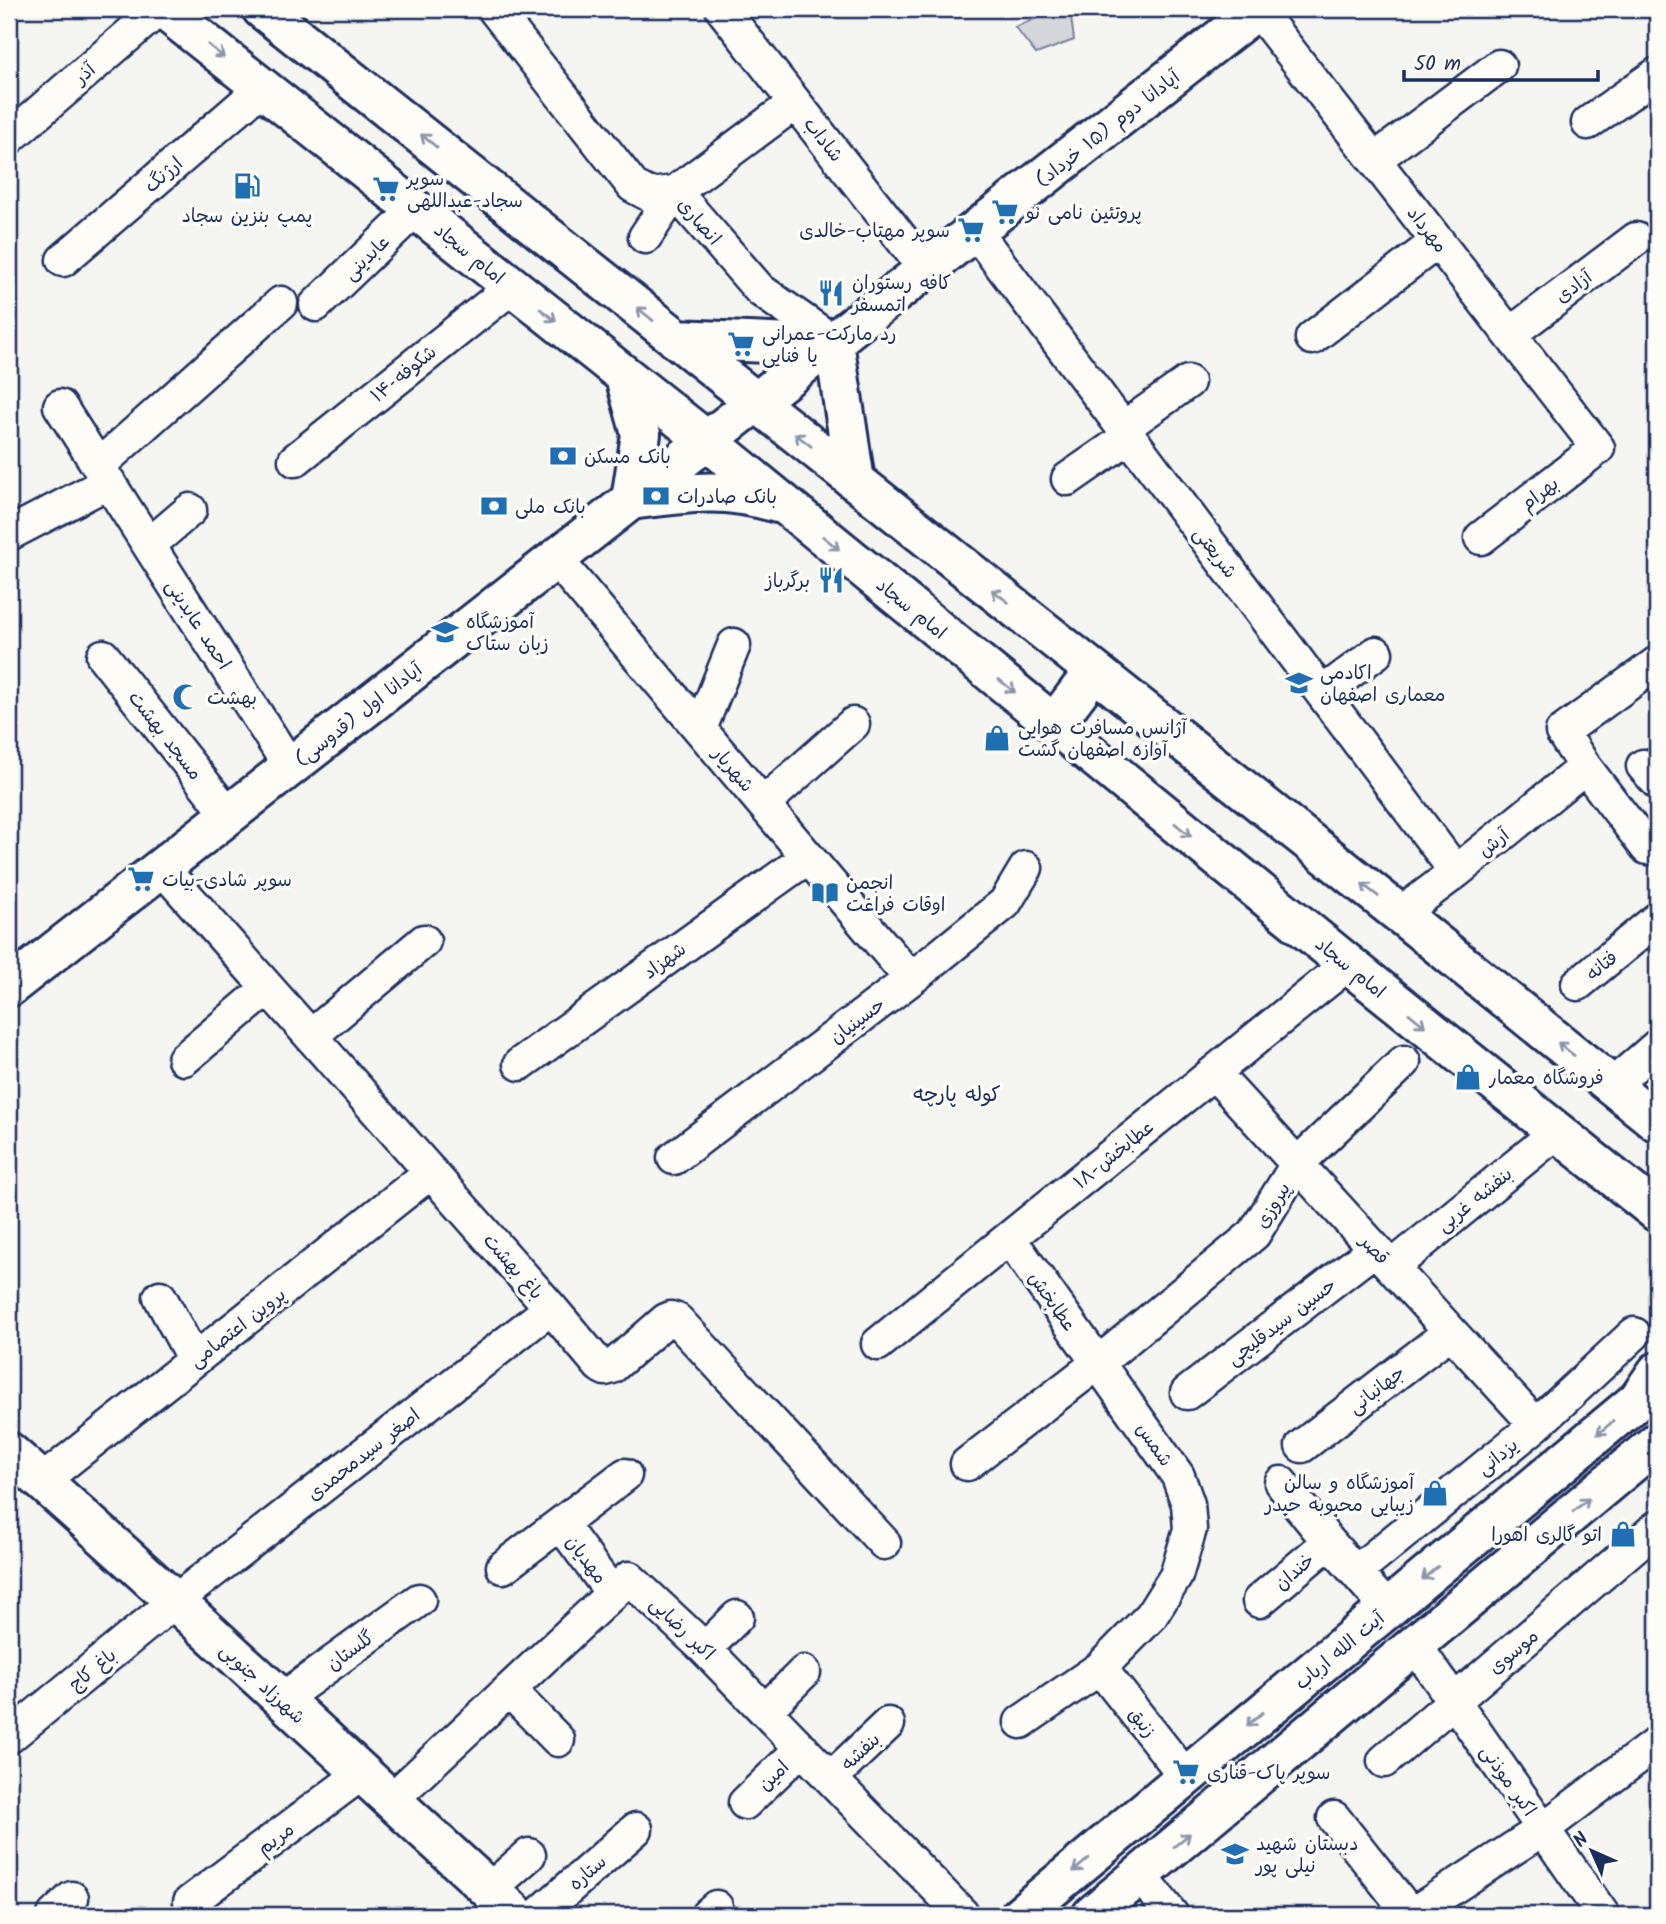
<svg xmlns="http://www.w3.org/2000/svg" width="1666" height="1924" font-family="Kalam,'Playpen Sans Arabic',sans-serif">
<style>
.green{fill:#d4d6db;stroke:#78829c;stroke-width:2}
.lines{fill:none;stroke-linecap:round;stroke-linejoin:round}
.street-casing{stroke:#1b2f5e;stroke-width:37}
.secondary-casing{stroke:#1b2f5e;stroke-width:44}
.primary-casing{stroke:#1b2f5e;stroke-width:44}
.street{stroke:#fdfcf7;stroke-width:32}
.secondary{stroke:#fdfcf7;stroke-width:38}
.primary{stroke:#fdfcf7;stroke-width:38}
.oneway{stroke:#8c96aa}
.labels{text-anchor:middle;stroke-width:7;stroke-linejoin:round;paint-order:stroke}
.street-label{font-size:19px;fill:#1b2f5e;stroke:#fdfcf7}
.poi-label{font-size:19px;fill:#1b2f5e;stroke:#fdfcf7;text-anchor:start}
.neighbourhood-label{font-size:21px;fill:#1b2f5e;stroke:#fdfcf7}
</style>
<rect width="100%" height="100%" fill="#f4f4f1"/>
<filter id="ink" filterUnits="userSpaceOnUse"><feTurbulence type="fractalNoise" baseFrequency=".0143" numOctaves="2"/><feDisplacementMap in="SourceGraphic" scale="14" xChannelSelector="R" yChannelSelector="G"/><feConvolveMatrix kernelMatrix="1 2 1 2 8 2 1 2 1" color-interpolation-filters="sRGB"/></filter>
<g filter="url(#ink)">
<path class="green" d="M1059 9H1070L1074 40 1036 54 1015 27Z"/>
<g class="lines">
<g class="street-casing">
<path id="street" d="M494 9 633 186 650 195 675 192 760 290 834 342
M722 9 926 270
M1257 9 1598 448 1481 538
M1588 123 1657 74
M9 138 159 9
M1374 160 1499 66
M976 232 1456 872
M645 237 675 192 795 103
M63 260 262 88
M316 305 415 210
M1510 334 1636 239
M1312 338 1438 241
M60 406 290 767
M1123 428 1188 382
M295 460 512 287
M98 466 281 303
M1068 479 1130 436
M9 534 109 482
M149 545 190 510
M556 559 911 979
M103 656 229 815
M1322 693 1376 653
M700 729 734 645
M1643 766 1657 782
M1585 767 1647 848
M763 804 853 724
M161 867 551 1308 600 1366 605 1369 612 1367 666 1320 671 1318 677 1320 884 1543
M1400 914 1456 872 1585 767 1562 732 1657 663
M1578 984 1657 919
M311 1036 424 941
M184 1059 268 988
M520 1064 808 857
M1214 1073 1536 1425
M1611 1086 1657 1046
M674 1158 911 979 1005 903 1026 868
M1009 1238 1098 1363 1254 1234 1297 1164 1404 1062
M1392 1267 1557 1132
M160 1297 194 1360
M878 1344 1348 964
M1187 1393 1375 1249
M1302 1446 1450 1332
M967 1464 1098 1363 1178 1476 1188 1504 1190 1529 1176 1576 1151 1616 1100 1668 1021 1722
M42 1481 431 1172
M1281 1483 1329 1542 1388 1609
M561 1524 612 1593
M503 1567 625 1475
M1356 1572 1536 1425 1634 1334
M1259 1601 1329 1542
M1415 1645 1603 1915
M705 1649 737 1617
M1100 1668 1186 1777
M509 1690 558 1740
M281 1700 419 1600
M765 1711 804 1672
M9 1737 175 1601 551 1308
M1384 1761 1657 1527
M832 1777 888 1724
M390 1801 629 1578 705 1649 963 1915
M745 1803 802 1748
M1334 1818 1411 1915
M1140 1875 1172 1915
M489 1890 529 1855
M190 1902 361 1774
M54 1915 72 1898
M538 1915 636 1829
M707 1915 716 1907
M1411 1915 1543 1829 1657 1743"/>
</g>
<g class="secondary-casing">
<path id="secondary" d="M9 987 1258 9
M9 1452C181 1603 347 1761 517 1915
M1020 1915 1657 1384
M1092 1915 1657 1442"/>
</g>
<g class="primary-casing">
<path id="primary" d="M163 9 706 440 1348 964 1657 1212
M262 9 1400 914 1657 1122
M676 339 792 344 834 342 855 481
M625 377 641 434 631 500C686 493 723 486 777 503
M1054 724 1094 671
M1638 1400 1657 1372"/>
</g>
<use href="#street" class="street"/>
<use href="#secondary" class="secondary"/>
<use href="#primary" class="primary"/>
</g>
<defs><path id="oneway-shaft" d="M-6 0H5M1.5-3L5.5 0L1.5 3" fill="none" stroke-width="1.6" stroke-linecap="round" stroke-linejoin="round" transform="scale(1.75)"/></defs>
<g class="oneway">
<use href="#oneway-shaft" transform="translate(216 51) rotate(39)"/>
<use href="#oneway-shaft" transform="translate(429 141) rotate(-141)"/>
<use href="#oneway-shaft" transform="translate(645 314) rotate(-141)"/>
<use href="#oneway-shaft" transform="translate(548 315) rotate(38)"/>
<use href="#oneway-shaft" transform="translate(803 440) rotate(-142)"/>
<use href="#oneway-shaft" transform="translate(831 543) rotate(39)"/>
<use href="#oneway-shaft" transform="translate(1000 596) rotate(-142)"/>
<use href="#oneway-shaft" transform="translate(1007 686) rotate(39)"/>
<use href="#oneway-shaft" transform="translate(1183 830) rotate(39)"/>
<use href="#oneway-shaft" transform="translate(1370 890) rotate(-142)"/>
<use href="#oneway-shaft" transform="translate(1417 1020) rotate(39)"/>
<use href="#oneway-shaft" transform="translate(1566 1049) rotate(-141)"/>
<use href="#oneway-shaft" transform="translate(1605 1428) rotate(140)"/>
<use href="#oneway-shaft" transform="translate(1581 1505) rotate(-40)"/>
<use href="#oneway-shaft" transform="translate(1430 1573) rotate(140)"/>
<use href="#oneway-shaft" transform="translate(1255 1719) rotate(140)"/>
<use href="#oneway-shaft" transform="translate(1182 1840) rotate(-40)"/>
<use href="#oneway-shaft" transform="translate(1081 1865) rotate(140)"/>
</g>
</g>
<defs>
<g id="fuel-bare" transform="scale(2.1)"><path d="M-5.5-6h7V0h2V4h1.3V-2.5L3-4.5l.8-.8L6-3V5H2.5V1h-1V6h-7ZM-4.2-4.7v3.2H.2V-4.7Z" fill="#1f6fb2" stroke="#fdfcf7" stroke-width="2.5" paint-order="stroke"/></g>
<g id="supermarket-bare" transform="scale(2.1)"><path d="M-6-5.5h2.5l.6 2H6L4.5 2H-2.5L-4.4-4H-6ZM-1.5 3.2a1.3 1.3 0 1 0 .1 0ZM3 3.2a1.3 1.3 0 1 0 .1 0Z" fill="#1f6fb2" stroke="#fdfcf7" stroke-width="2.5" paint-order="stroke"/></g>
<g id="restaurant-bare" transform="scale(2.1)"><path d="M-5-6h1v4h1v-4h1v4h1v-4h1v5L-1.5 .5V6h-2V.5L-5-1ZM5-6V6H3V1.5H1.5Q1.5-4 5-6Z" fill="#1f6fb2" stroke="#fdfcf7" stroke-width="2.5" paint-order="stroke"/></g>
<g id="bank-bare" transform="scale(2.1)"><path d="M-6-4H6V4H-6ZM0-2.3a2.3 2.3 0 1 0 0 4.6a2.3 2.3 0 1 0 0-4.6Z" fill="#1f6fb2" stroke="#fdfcf7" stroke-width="2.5" paint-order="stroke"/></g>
<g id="school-bare" transform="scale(2.1)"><path d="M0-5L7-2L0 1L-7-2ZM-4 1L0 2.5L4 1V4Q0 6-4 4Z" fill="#1f6fb2" stroke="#fdfcf7" stroke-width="2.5" paint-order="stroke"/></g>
<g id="mosque-bare" transform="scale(2.1)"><path d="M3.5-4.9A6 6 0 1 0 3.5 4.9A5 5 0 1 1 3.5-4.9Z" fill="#1f6fb2" stroke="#fdfcf7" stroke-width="2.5" paint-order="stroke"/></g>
<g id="shop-bare" transform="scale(2.1)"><path d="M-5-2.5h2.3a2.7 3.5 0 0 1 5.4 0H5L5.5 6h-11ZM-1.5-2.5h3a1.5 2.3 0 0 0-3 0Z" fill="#1f6fb2" stroke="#fdfcf7" stroke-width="2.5" paint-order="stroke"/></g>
<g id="library-bare" transform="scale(2.1)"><path d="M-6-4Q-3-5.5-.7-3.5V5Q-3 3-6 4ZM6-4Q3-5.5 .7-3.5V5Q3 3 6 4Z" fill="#1f6fb2" stroke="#fdfcf7" stroke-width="2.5" paint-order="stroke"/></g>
</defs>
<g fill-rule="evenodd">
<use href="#fuel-bare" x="247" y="186"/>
<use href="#supermarket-bare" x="386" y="189"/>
<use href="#supermarket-bare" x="1005" y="212"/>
<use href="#supermarket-bare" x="971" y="230"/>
<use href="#restaurant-bare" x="831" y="293"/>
<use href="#supermarket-bare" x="741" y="344"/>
<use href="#bank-bare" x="563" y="456"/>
<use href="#bank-bare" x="656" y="496"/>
<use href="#bank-bare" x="494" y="506"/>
<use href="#restaurant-bare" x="831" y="580"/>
<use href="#school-bare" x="445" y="632"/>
<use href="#school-bare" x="1299" y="683"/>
<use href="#mosque-bare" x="186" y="697"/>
<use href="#shop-bare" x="997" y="738"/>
<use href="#supermarket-bare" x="141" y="879"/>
<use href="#library-bare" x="825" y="893"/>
<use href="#shop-bare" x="1468" y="1077"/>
<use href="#shop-bare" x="1435" y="1493"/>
<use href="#shop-bare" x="1623" y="1534"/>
<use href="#supermarket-bare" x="1186" y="1772"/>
<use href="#school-bare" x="1235" y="1854"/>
</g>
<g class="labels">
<g class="street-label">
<text transform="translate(84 73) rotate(-41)" y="7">آذر</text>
<text transform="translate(1107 128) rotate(-38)" y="7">آپادانا دوم (۱۵ خرداد)</text>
<text transform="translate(824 139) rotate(52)" y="7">شاداب</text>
<text transform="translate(163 174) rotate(-41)" y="7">ارژنگ</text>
<text transform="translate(700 221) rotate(49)" y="7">انصاری</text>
<text transform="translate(1428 229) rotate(52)" y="7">مهرداد</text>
<text transform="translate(470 253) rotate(39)" y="7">امام سجاد</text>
<text transform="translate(366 257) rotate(-44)" y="7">عابدینی</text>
<text transform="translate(1573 286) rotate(-37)" y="7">آزادی</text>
<text transform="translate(403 373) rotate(-39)" y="7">۱۴-شکوفه</text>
<text transform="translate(1539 493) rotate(-37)" y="7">بهرام</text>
<text transform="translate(1216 552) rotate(53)" y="7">شریعتی</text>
<text transform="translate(912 608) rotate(39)" y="7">امام سجاد</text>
<text transform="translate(199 624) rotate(57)" y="7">احمد عابدینی</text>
<text transform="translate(358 714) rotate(-38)" y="7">آپادانا اول (قدوسی)</text>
<text transform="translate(166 735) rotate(52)" y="7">مسجد بهشت</text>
<text transform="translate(734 769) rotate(50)" y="7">شهریار</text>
<text transform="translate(1493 842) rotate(-39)" y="7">آرش</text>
<text transform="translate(664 960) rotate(-36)" y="7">شهزاد</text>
<text transform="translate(1601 965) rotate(-39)" y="7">فتانه</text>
<text transform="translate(1351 967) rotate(39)" y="7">امام سجاد</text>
<text transform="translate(857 1020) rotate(-37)" y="7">حسینیان</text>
<text transform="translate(1113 1154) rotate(-39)" y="7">۱۸-عطابخش</text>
<text transform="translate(1474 1199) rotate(-39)" y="7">بنفشه غربی</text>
<text transform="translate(1272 1205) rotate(-59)" y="7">پیروزی</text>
<text transform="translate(1375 1249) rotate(48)" y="7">قصر</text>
<text transform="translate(514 1266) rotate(49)" y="7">باغ بهشت</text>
<text transform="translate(1053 1301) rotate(55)" y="7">عطابخش</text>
<text transform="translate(1281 1321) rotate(-37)" y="7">حسین سیدقلیچی</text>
<text transform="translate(237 1327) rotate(-38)" y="7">پروین اعتصامی</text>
<text transform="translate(1376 1389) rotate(-38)" y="7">جهانبانی</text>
<text transform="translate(1155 1444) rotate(55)" y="7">شمس</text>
<text transform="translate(363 1454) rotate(-38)" y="7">اصغر سیدمحمدی</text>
<text transform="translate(1497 1456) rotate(-39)" y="7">یزدانی</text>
<text transform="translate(587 1559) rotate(53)" y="7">مهدیان</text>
<text transform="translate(1294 1571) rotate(-40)" y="7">خندان</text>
<text transform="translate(683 1628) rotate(44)" y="7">اکبر رضایی</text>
<text transform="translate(350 1650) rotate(-36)" y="7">گلستان</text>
<text transform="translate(1339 1650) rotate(-40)" y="7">آیت الله ارباب</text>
<text transform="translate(1513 1651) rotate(-40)" y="7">موسوی</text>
<text transform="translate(92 1669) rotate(-39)" y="7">باغ کاج</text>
<text transform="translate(263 1683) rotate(43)" y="7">شهرزاد جنوبی</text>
<text transform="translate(1143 1722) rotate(52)" y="7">زنبق</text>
<text transform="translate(860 1751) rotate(-43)" y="7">بنفشه</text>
<text transform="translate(773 1775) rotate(-44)" y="7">امین</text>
<text transform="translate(1509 1780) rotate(55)" y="7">اکبر موذنی</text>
<text transform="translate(275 1838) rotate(-37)" y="7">مریم</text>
<text transform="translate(587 1872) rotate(-41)" y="7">ستاره</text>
</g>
<g class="poi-label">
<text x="407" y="185">سوپر<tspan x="407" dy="22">سجاد-عبداللهی</tspan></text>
<text x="1026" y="219">پروتئین نامی نو</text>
<text x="247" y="222" text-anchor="middle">پمپ بنزین سجاد</text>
<text x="950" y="237" text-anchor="end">سوپر مهتاب-خالدی</text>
<text x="852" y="289">كافه رستوران<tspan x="852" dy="22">اتمسفر</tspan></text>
<text x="762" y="340">رد مارکت-عمرانی<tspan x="762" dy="22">یا فنایی</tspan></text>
<text x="584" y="463">بانک مسکن</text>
<text x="677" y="503">بانک صادرات</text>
<text x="515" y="513">بانک ملی</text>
<text x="810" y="587" text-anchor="end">برگرباز</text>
<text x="466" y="628">آموزشگاه<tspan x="466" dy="22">زبان ستاک</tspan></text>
<text x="1320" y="679">اکادمی<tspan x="1320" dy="22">معماری اصفهان</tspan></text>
<text x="207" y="704">بهشت</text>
<text x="1018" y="734">آژانس مسافرت هوایی<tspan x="1018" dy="22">آوازه اصفهان گشت</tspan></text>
<text x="162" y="886">سوپر شادی-بیات</text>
<text x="846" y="889">انجمن<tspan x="846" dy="22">اوقات فراغت</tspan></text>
<text x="1489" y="1084">فروشگاه معمار</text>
<text x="1414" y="1489" text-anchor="end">آموزشگاه و سالن<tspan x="1414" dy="22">زیبایی محبوبه حیدر</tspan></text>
<text x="1602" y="1541" text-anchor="end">اتو گالری اهورا</text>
<text x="1207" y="1779">سوپر پاک-قناری</text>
<text x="1256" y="1850">دبستان شهید<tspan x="1256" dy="22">نیلی پور</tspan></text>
</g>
<g class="neighbourhood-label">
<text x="957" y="1101">کوله پارچه</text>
</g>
</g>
<rect width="1666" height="1924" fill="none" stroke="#fdfcf7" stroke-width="35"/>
<rect x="18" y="18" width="1631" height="1889" fill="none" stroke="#1b2f5e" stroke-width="2.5" filter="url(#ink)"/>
<g transform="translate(1592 1851) rotate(315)" stroke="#fdfcf7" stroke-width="5" paint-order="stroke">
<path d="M0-5L12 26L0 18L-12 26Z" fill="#1b2f5e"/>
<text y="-10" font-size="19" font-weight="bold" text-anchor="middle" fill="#1b2f5e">N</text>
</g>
<path d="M1404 70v10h194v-10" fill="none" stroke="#1b2f5e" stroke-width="3.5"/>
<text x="1414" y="70" font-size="21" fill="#1b2f5e" stroke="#fdfcf7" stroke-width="5" paint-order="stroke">50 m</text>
</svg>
